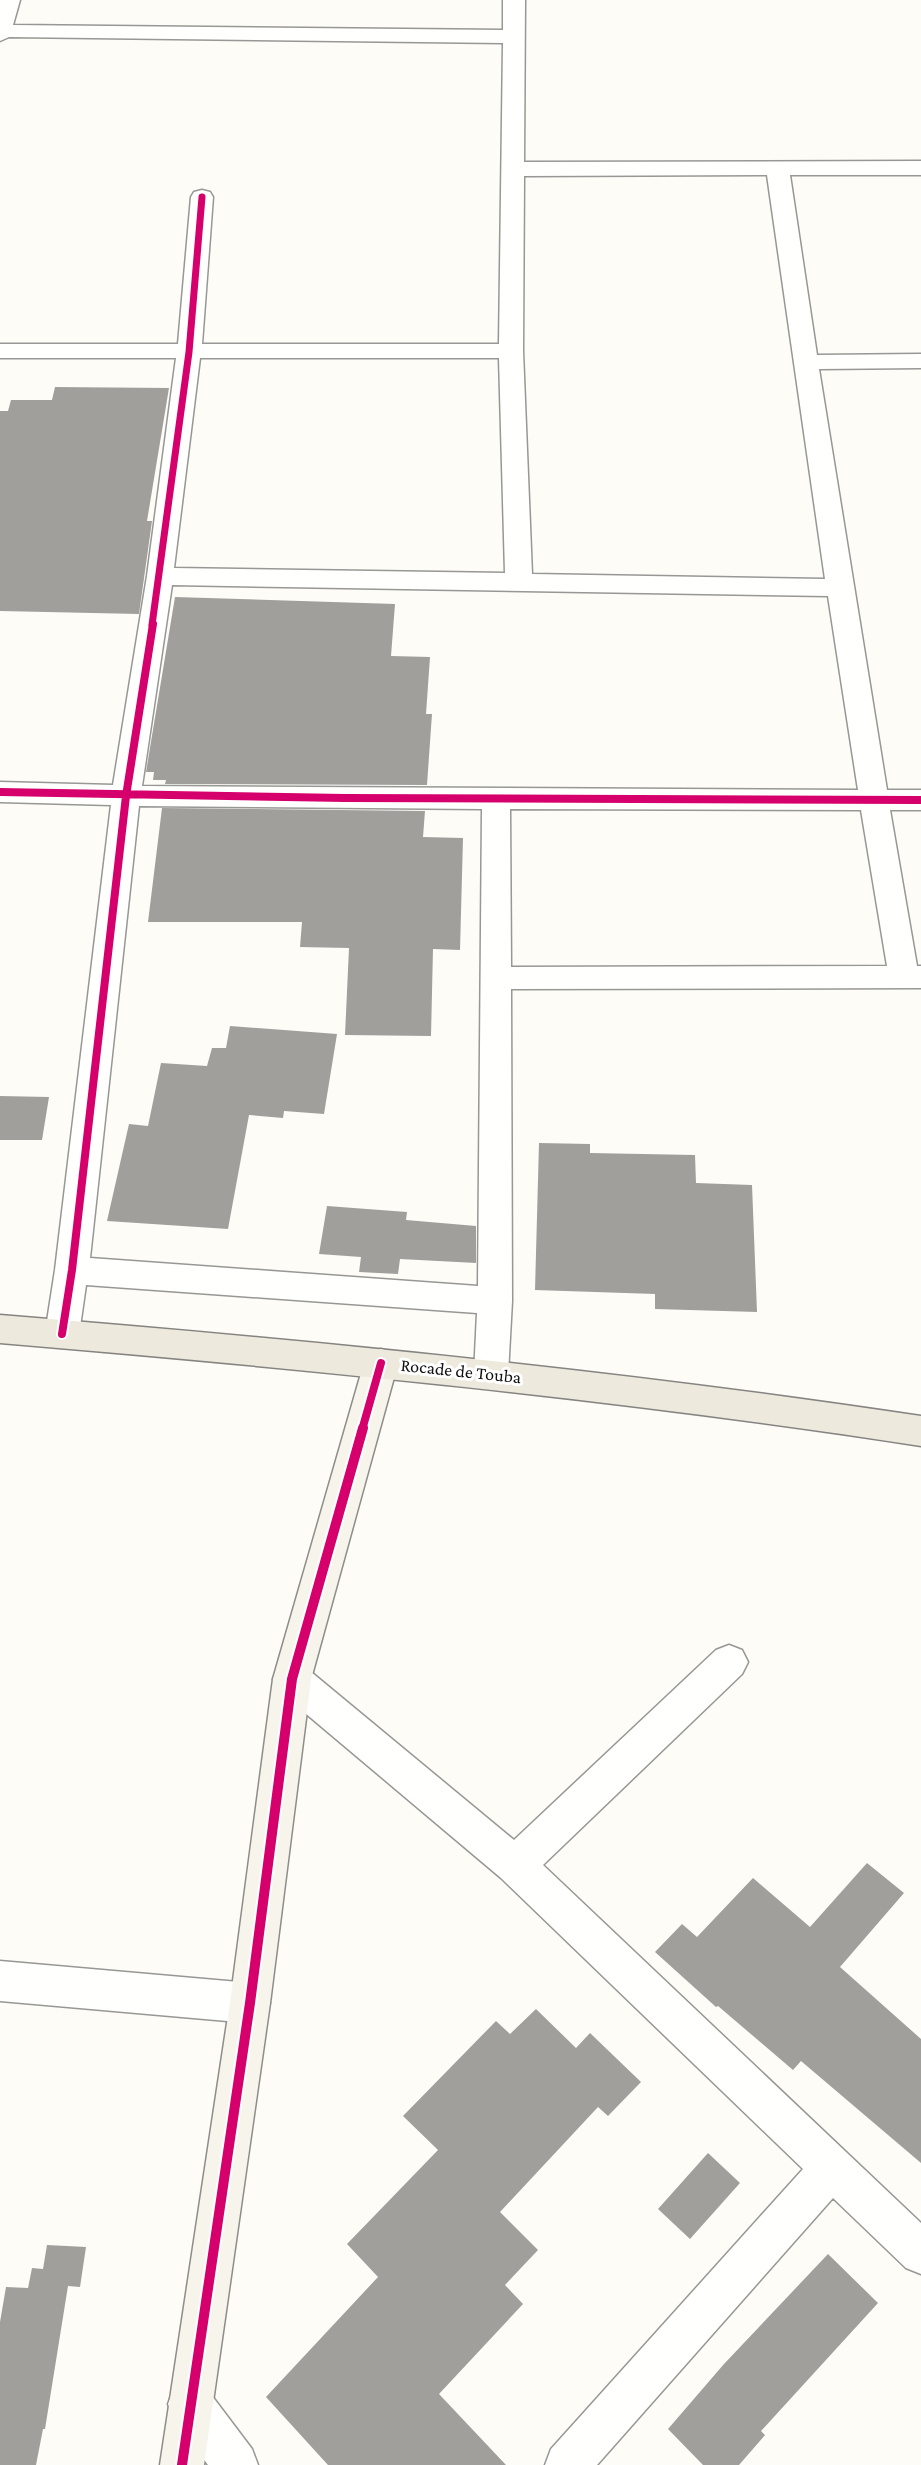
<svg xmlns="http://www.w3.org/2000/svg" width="921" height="2465" viewBox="0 0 921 2465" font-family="'Crimson Pro',serif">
	<rect width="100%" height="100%" fill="#fdfcf7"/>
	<!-- building -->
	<path fill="#a19f9c" d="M55,387L169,388L147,521H152L139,614L0,611V411H8L11,400H52Z
		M175,597L395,604L391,656L430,657L426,714H432L427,785L165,784L166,780H153L154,772H146Z
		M162,808L425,811L423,837L463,838L460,950L433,949L431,1036L345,1035L349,948L300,947L302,922H148Z
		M230,1026L337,1034L324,1114L284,1111L283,1118L249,1115L228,1229L107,1221L129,1124L148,1126L161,1063L207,1066L212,1048H226Z
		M0,1096L49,1097L42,1140H0Z
		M539,1143L590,1144V1153L695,1155L696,1183L752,1185L757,1312L655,1309V1294L535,1290Z
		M327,1206L407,1212L406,1220L476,1226V1263L400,1259L398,1274L359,1272L361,1257L319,1254Z
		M867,1863L904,1893L840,1967L921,2039V2163L801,2061L793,2070L718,2006L716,2007L655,1952L682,1924L697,1937L753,1878L810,1927Z
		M536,2009L576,2048L590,2033L641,2082L608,2116L598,2107L500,2212L538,2250L505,2285L523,2304L439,2394L506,2465H328L266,2397L378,2277L347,2244L438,2150L403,2116L496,2021L510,2034Z
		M708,2153L740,2183L690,2239L658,2209Z
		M47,2245L86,2247L80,2287L68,2286L45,2429H43L36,2465H0V2322L6,2287L28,2288L32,2268L43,2269Z
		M828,2254L878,2303L761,2431L765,2435L739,2465H703L668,2429L724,2364Z"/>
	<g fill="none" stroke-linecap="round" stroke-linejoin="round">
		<defs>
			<path id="street" d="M0,0H20L13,25L503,30V0H525L524,162L921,161V175H790L817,355L921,354V368L819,369L887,790H921V810H890L917,966H921V988L511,989L512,1301L508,1374L503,1384L491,1388L479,1384L474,1374L477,1313L86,1285L79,1334L74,1344L62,1348L50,1344L45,1334L55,1270L111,805L0,802V782L113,785L147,576L176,358H0V344H178L191,197L194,192L202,190L210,192L213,197L202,344H499L503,43L9,37L0,41ZM767,175L825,579L532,574L523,351L524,176ZM200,358H499L505,573L174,568ZM172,585L828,596L858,790L142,786ZM139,806L482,809L478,1286L90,1258ZM510,809L861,810L887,966L511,967Z
				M729,1645L742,1650L748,1662L742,1674L543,1865L921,2223V2274L906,2268L833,2198L597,2465H545L551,2449L803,2169L501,1878L279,1691L273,1679L279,1667L292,1662L305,1667L514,1840L716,1650Z
				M0,1961L250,1983L264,1989L270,2003L264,2017L250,2023L0,2001Z
				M190,2382L206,2388L252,2449L258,2465H208L174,2420L168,2404L174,2388Z"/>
			<path id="secondary" d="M381,1349L393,1353L398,1363L311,1679L270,2003L204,2465H160L230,2003L273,1679L364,1363L369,1353Z"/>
			<path id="primary" d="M0,1315C308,1340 615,1370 921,1416V1446C615,1399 308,1369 0,1343Z"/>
		</defs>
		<!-- street casing -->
		<use href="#street" stroke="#979795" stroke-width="3"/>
		<!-- secondary casing -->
		<use href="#secondary" stroke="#8e8d8b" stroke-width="3"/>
		<!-- primary casing -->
		<use href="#primary" stroke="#858482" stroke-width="3"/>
		<!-- street -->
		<use href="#street" fill="#fffffe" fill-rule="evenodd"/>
		<!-- secondary -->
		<use href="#secondary" fill="#f6f4eb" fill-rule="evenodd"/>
		<!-- primary -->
		<use href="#primary" fill="#ede9dc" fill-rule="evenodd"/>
		<defs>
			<path id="cycleway-far2" d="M152,625L189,352L202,197"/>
			<path id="cycleway-far1" d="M0,792L345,798L921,800
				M62,1334L72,1270L126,796L153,624
				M362,1430L381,1363"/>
			<path id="cycleway" d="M182,2465L250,2003L292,1679L363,1428"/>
		</defs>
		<!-- cycleway-far2 casing -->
		<use href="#cycleway-far2" stroke="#fff" stroke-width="10"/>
		<!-- cycleway-far1 casing -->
		<use href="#cycleway-far1" stroke="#fff" stroke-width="12"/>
		<!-- cycleway casing -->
		<use href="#cycleway" stroke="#fff" stroke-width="14"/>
		<!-- cycleway-far2 -->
		<use href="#cycleway-far2" stroke="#d6006c" stroke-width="7"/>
		<!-- cycleway-far1 -->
		<use href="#cycleway-far1" stroke="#d6006c" stroke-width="8"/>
		<!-- cycleway -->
		<use href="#cycleway" stroke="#d6006c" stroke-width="10"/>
	</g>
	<g text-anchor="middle" stroke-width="6" stroke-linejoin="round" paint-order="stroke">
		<!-- street labels -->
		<g font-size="18" fill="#111" stroke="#fff">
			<text transform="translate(461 1371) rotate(6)" y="6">Rocade de Touba</text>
		</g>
	</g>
</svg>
